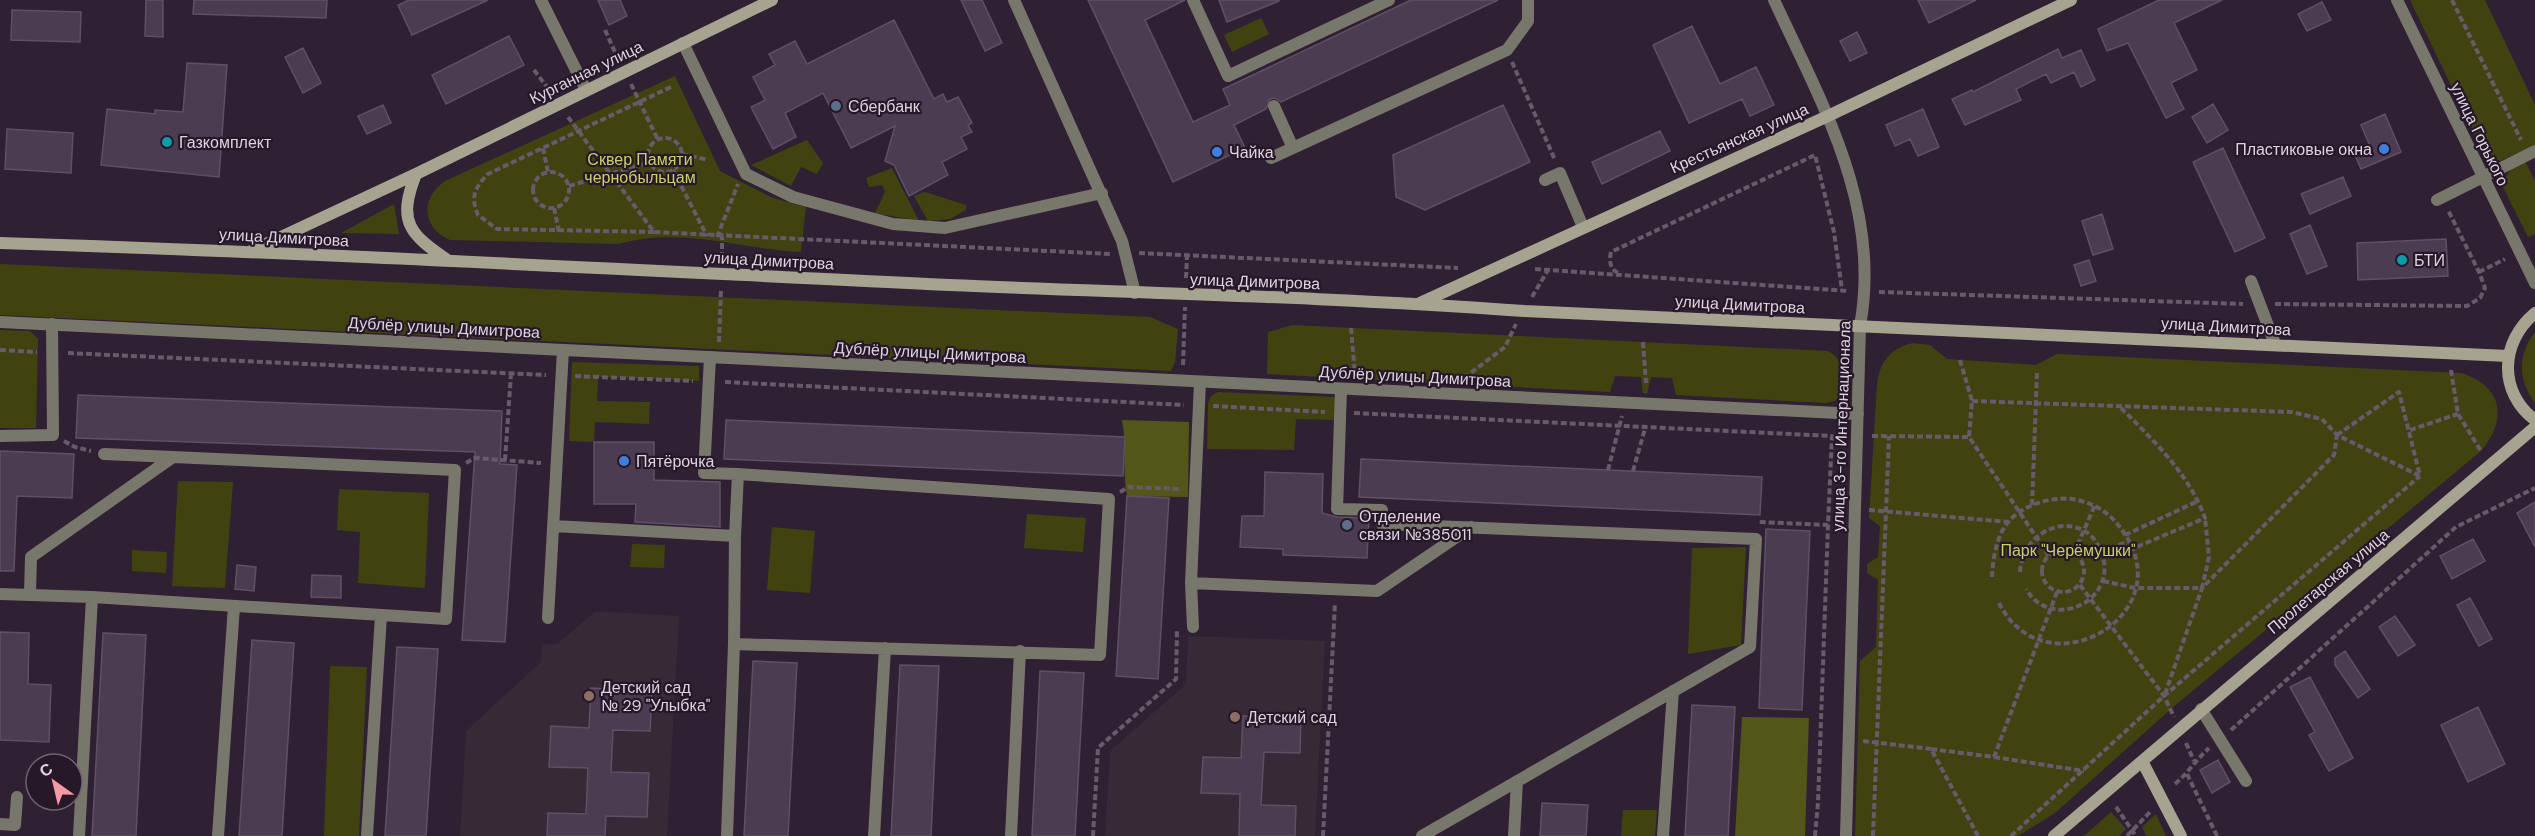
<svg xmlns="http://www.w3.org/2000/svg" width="2535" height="836" viewBox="0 0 2535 836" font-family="'DM Sans',sans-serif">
	<rect width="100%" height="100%" fill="#302033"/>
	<!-- education -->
	<path fill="#372936" d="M596,611L679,616L667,836H460L466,731L541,662L542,644H557Z
		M1188,636L1325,641L1315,836H1105L1110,751L1186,684Z"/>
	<!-- green -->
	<path fill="#404310" d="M2410,0H2485L2535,105V145L2500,161L2485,156Z
		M1261,18L1269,34L1232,52L1224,35Z
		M675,76L720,171L773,198L806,207L801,252C741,249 679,226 619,244L450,240C422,228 420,198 445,181Z
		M807,140L823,163L817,174L801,167L791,186L751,165Z
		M2524,159L2535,181V234L2528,237L2502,185L2512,166Z
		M892,168L919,221L875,213L885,192L882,185L869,187L866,178Z
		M925,192L966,205V210L950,219L928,221L914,196Z
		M394,204L399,234L341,233Z
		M0,264L1150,317L1178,329L1175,362L1171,371L0,315Z
		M1292,325L1828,351C1842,359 1847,372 1846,388L1835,401L1826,403L1676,395L1672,378L1651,377L1647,394L1643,393L1641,377L1615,376L1610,392L1267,374L1268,332Z
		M0,330L30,331L38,339L36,428H0Z
		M2535,332V403C2518,381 2517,355 2535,332Z
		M1913,343L1930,345L1947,359L2036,365L2057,354L2461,373C2503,386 2508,419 2481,451L2172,708L2055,813L2018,836H1855L1860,661L1876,647L1878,580L1867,573V564L1878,557L1880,526L1869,518L1877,384C1880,362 1890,348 1913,343Z
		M572,362L699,366V381L598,377L597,401L650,402L649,424L595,422L594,442L569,441Z
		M1218,392L1335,397V420L1296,419L1294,450L1207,449L1208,403L1211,396Z
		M178,481L233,482L225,588L172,586Z
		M339,489L429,493L425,588L358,583L360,532L337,530Z
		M1027,514L1086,518L1083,552L1024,548Z
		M772,527L815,531L810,593L767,590Z
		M632,544L665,545L664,568L630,567Z
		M1746,547L1741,645L1688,654L1692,548Z
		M132,550L167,552L166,573L132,571Z
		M330,666L367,667L359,836H324Z
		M1623,810H1657L1655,836H1621Z
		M2111,812L2126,829L2119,836H2084Z
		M2156,814L2166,836H2146L2142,827Z"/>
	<!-- forest -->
	<path fill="#525619" d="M1122,420L1189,422L1188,497L1127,496C1122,470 1127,445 1122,420Z
		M1742,717L1809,718L1805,836H1735Z"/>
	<!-- building -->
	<path fill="#4c3c51" stroke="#604f65" stroke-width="1.5" d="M146,0H163V37L145,36Z
		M194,0H327L326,18L193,14Z
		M409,0H488L412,35L398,5Z
		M598,0H620L627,16L609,25Z
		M961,0H982L1002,43L985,51Z
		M1088,0H1185L1145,20L1193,122L1230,105L1223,89L1411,0H1498L1281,102L1275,98L1270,99L1266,109L1234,125L1245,148L1173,182Z
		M1219,0H1279V1L1227,22Z
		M1918,0H1976L1929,23Z
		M2159,0H2222L2174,23L2197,70L2171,83L2184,109L2166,118L2128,43L2107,51L2098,29Z
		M2322,2L2331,20L2307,31L2298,14Z
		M12,10L81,12L80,42L11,40Z
		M894,20L934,99L943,94L947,102L958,97L972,123L968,125L972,132L961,137L967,149L942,162L948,175L909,196L894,165L885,161L895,126L851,148L823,93L785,113L796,137L773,149L751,107L765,100L753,77L775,65L769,54L795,41L807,64Z
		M1692,26L1720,84L1756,67L1774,105L1750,116L1742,99L1689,123L1653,45Z
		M1857,32L1867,53L1850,61L1840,41Z
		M509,36L524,65L446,104L432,75Z
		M303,48L321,83L303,93L285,57Z
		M2058,49L2062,58L2081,50L2095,80L2081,87L2074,72L2051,83L2046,74L2016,89L2021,100L1965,125L1952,99L1972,90L1973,92Z
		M187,63L227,65L219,177L101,165L107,109L155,114V110L183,112Z
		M2213,104L2228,130L2207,143L2192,117Z
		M383,105L391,123L367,134L358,116Z
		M1503,105L1530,162L1425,210L1396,197L1393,155Z
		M1923,109L1939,147L1918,156L1910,139L1895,146L1886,125Z
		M2385,114L2401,152L2361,169L2354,153L2370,146L2361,125Z
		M7,129L73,133L71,173L5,169Z
		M1660,131L1670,151L1602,184L1592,162Z
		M2223,148L2265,238L2235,252L2193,162Z
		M2343,177L2351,196L2310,214L2301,194Z
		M2102,214L2113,249L2093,255L2082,221Z
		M2310,225L2327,266L2307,274L2290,234Z
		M2446,239L2448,276L2358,280L2357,243Z
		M2089,260L2096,281L2081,286L2074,265Z
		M78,395L502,411L500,464L517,465L505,642L462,640L475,452L76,438Z
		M726,420L1125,437L1123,476L724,459Z
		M594,442H654V480L720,482V527L635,522L636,504H594Z
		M0,451L74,454L72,498L17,496L14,571H0Z
		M1361,459L1762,477L1760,515L1359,497Z
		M1265,472L1323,474L1322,513L1337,517L1369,518L1367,558L1283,555V549L1240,547L1242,516H1264Z
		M1127,496L1169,498L1158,679L1116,676Z
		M2535,502V547L2517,513Z
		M1766,529L1810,531L1802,710L1759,708Z
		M2473,539L2485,561L2452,579L2440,556Z
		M237,565L256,567L254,591L235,589Z
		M312,575L341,576V598L311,597Z
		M2470,598L2492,639L2479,646L2457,605Z
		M2395,616L2415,645L2398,656L2379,627Z
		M0,632L29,633L28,684L51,685L49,742L0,740Z
		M103,633L146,635L136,836H92Z
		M252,640L294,643L282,836H239Z
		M397,647L438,649L426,836H385Z
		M2345,651L2370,689L2358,698L2335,665V658Z
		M753,661L797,663L788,836H744Z
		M900,665L939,666L931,836H891Z
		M1040,671L1084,673L1075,836H1032Z
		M2310,677L2353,758L2329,771L2309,735L2315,732L2290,687Z
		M591,688L652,691L650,731L613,730L611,772L649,773L647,817L606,816L605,836H547L548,813L586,814L588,768L549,767L551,726L589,728Z
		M1692,705L1735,707L1728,836H1685Z
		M2478,707L2505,764L2468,782L2441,725Z
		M1243,716L1301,718L1300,753L1264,752L1261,805L1296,806L1295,836H1239L1240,794L1201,793L1203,757L1241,758Z
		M2218,760L2230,782L2212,793L2200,770Z
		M1542,803L1588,805L1586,836H1540Z"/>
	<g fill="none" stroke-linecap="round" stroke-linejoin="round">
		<!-- path -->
		<path stroke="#685a6b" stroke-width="4" stroke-dasharray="6 3" stroke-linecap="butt" d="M2452,0L2521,140
			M605,30L618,59
			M1512,62L1555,160
			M534,70L550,91
			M631,84L658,140
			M568,117L654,232L1111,254
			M648 155a17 17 0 1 1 34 0a17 17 0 1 1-34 0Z
			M543,148L548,172
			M682,154L708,160
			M673,170L707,236
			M533 190a18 18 0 1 1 36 0a18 18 0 1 1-36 0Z
			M569,186L650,162
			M554,208L559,232
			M654,232L497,229L478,215C470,197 475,187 488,174L673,86
			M717,237L738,184
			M1139,253L1458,268
			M722,258V237
			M1535,269L1848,291
			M2479,272L2505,259
			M1618,273C1610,269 1609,261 1611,252L1815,155L1834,232L1842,290
			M1186,278L1187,255
			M1879,292L2243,304
			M1532,297L1548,270
			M2275,304L2467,306L2480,298L2485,288L2479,272L2448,210
			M1351,328L1355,375
			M719,342L721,290
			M1643,342L1646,383
			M0,350L37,352
			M68,353L546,375
			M1960,360L1972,401L1969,437
			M1183,365L1185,307
			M2451,370L2458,414L2481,451
			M575,376L693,381
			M1464,378L1505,347L1516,324
			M725,382L1184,405
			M1972,401L2291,412L2322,419L2337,435L2420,476
			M1213,406L1325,412
			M2121,408C2154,441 2189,474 2205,518L2134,548
			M1354,413L1832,436L1828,525L1759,522
			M2410,430L2458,414
			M2337,435L2399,392L2420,476
			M1872,436L1969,437L2049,556
			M64,441L75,447L91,451
			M505,460L511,374
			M466,463L475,458L541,463
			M1608,470L1622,416
			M1633,471L1646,425
			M1120,492L1129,487L1180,489
			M2032,505L2037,373
			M1869,510L2009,522
			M2125,535L2198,501
			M2042 571a21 21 0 1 1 42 0a21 21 0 1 1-42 0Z
			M2102,552L2129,541
			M2074,553L2095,505
			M2020,572C2024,522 2087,508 2102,554C2118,602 2051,632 2026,589
			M1992,577C1993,559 1996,536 2009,521C2025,503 2058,494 2081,501C2102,507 2114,517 2126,536C2178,618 2044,692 1999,603
			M2103,581L2135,588H2202L2209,557L2205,518
			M2080,585L2164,696L2174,717
			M2165,694L2202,588L2334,455L2337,435
			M2231,730L2456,527L2535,488
			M1863,741L1931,749
			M2186,743L2194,761
			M1994,757L2084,771
			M2187,774L2217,836
			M2175,784C2188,773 2196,760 2209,748
			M2116,807L2136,836
			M1093,836L1098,748L1176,679L1177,631
			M1323,836L1335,603
			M1815,836L1818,803L1828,525
			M1873,836L1889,436
			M1978,836L1931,749L1994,757L2057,592
			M2011,836L2164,696L2420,476
			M2127,836L2151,811"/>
		<!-- lane -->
		<path stroke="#78776b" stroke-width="12" d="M1014,0L1122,241L1135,293
			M1193,0L1228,76L1389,0
			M683,43L746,174L793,197L893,224L945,228L1102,193
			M1274,106L1293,148
			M1271,158L1507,50L1528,21V0
			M1545,180L1560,173L1583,227
			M2437,200L2535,151
			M2251,281L2275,344
			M710,357L704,473L738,474
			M1200,382L1191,583L1377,591L1471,527
			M1341,389L1337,509L1382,510V524L1756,539L1750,647L1422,836
			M0,436L53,435L52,324
			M104,454L173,457
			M554,526L735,536L738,474L1109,499L1100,655L734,644L727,836
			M1191,583L1193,627
			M0,594L92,597L79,836
			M30,594L31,557L173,457L455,470L446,619L92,597
			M548,618L563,350
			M734,644L735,536
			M2201,709L2246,781
			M0,824L15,825L17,797
			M218,836L234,606
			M367,836L381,616
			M874,836L885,648
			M1011,836L1020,651
			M1514,836L1517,781
			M1663,836L1673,691"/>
		<!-- street -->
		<path stroke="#78776b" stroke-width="12" d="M541,0L586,90
			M1774,0C1822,104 1882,207 1860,326L1846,836
			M2397,0L2535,283
			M0,322L1858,414"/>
		<!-- secondary -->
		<path stroke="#a6a491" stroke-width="12" d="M416,174C397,222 409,234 449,261
			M0,243C317,253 633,270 949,285C1141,293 1333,297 1524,311L2508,356
			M253,250L416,174L772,0
			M1420,303L1828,116L2071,0
			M2535,313C2500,342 2498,392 2535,420
			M2142,761L2181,836
			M2054,836L2535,427"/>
	</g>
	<!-- markers -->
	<g fill="#5c6f8a" stroke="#261729" stroke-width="2">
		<circle cx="836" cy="106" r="6"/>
		<circle cx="1347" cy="525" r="6"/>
	</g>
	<g fill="#0f9aa8" stroke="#261729" stroke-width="2">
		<circle cx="167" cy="142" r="6"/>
		<circle cx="2402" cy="260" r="6"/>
	</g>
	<g fill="#3f7fe0" stroke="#261729" stroke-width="2">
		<circle cx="2384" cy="149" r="6"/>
		<circle cx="1217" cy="152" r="6"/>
		<circle cx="624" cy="461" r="6"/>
	</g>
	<g fill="#8d6e63" stroke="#261729" stroke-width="2">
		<circle cx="589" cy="696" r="6"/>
		<circle cx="1235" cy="717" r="6"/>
	</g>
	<g text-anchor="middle" stroke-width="4.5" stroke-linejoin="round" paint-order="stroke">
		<!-- street labels -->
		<g font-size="16" fill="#ded3df" stroke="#261729">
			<text transform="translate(586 72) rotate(-26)" y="6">Курганная улица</text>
			<text transform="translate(2480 134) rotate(64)" y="6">улица Горького</text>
			<text transform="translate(1739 138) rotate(-24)" y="6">Крестьянская улица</text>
			<text transform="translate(284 237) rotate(3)" y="6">улица Димитрова</text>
			<text transform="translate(769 260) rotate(3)" y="6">улица Димитрова</text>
			<text transform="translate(1255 281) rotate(2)" y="6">улица Димитрова</text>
			<text transform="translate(1740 304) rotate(3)" y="6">улица Димитрова</text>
			<text transform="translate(2226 326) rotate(3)" y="6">улица Димитрова</text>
			<text transform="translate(444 327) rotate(3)" y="6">Дублёр улицы Димитрова</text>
			<text transform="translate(930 352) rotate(3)" y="6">Дублёр улицы Димитрова</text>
			<text transform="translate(1415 376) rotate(3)" y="6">Дублёр улицы Димитрова</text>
			<text transform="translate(1841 426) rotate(-88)" y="6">улица 3-го Интернационала</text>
			<text transform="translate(2328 581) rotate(-40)" y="6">Пролетарская улица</text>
		</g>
		<!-- poi labels -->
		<g font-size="16" fill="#ded3df" stroke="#261729" text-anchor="start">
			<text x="848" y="112">Сбербанк</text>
			<text x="179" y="148">Газкомплект</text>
			<text x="2372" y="155" text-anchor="end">Пластиковые окна</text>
			<text x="1229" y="158">Чайка</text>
			<text x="2414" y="266">БТИ</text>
			<text x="636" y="467">Пятёрочка</text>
			<text x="1359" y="522">Отделение<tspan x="1359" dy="18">связи №385011</tspan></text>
			<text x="601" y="693">Детский сад<tspan x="601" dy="18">№ 29 "Улыбка"</tspan></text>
			<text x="1247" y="723">Детский сад</text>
		</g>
		<!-- park labels -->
		<g font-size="16" fill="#c9d265" stroke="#261729">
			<text x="640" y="165">Сквер Памяти<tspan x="640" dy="18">чернобыльцам</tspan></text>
			<text x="2068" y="556">Парк "Черёмушки"</text>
		</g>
	</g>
	<!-- north arrow -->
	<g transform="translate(54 782) rotate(326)"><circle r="28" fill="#261729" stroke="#706272" stroke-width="1.5"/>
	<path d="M0-4.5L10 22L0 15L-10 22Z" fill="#f49aa4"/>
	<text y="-9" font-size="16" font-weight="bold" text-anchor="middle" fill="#ded3df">С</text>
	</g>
</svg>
